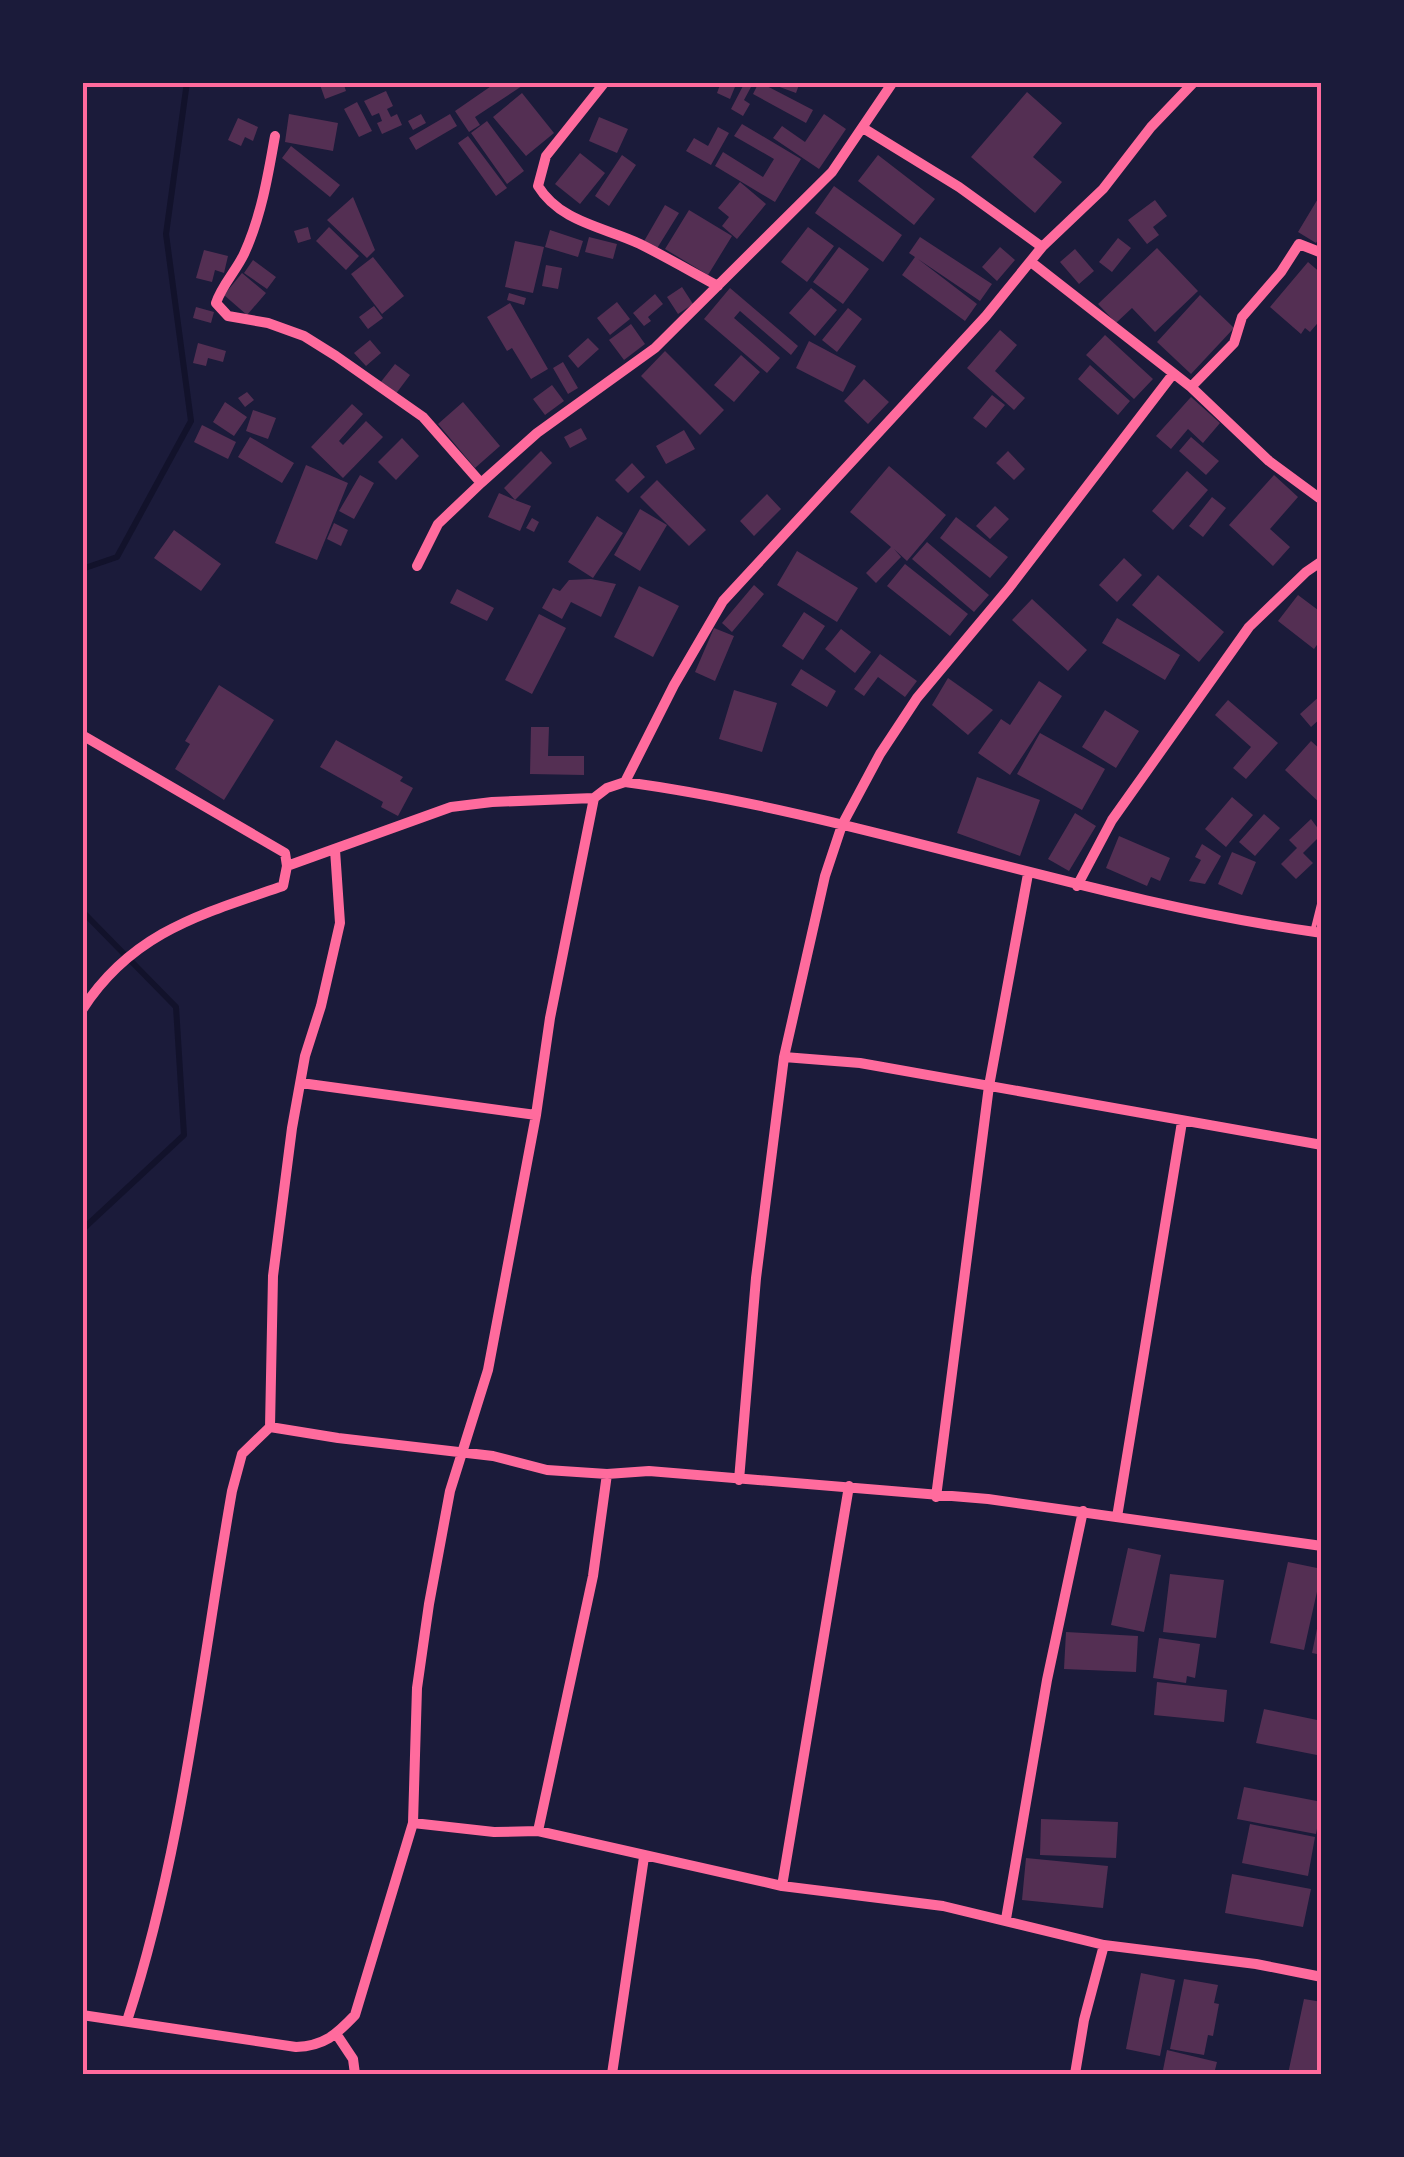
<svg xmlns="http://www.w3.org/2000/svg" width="1404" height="2157" viewBox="0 0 1404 2157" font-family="Spectral,serif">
	<rect width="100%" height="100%" fill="#1b1b3a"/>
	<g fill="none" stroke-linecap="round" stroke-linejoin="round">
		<!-- stream -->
		<path stroke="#12122b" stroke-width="6" d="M82,569L117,557L191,421L166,234L187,82
			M82,911L176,1007L184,1135L82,1230"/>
	</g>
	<!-- building -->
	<path fill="#542f53" d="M319,82H343L346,91L325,99Z
		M497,82H520L522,86L475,117L480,125L469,132L455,111Z
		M721,82H737L730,99L717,93Z
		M759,82L813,110L806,123L753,94Z
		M778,82H800L796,93L777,86Z
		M744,84L751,87L744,100L750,104L743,116L731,109Z
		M386,91L393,106L387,109L391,117L397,114L402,125L382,134L377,123L382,121L379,113L372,116L364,101Z
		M1027,92L1062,123L1033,157L1062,182L1035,213L971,157Z
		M522,93L554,133L526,156L493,117Z
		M357,102L372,131L359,137L344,109Z
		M289,114L338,123L333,151L285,142Z
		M421,114L426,123L413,130L408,121Z
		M450,114L457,126L416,150L409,138Z
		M824,114L846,129L819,169L773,138L782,126L805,142Z
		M599,117L628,129L617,153L589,141Z
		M238,118L258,127L253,141L245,137L241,146L228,140Z
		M487,121L524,171L507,184L471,133Z
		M742,124L801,159L775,202L715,166L723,152L763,177L774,159L734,136Z
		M718,127L729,133L711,165L686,151L694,138L708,146Z
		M468,136L507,188L496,196L458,143Z
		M291,146L340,185L330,197L282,158Z
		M580,153L605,173L580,204L555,184Z
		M622,155L636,165L609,206L595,196Z
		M878,155L935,199L914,225L858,181Z
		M740,182L766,204L737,239L722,226L729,217L718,208Z
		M834,186L902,235L883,262L815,213Z
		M1322,192V233L1316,243L1298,232Z
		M353,197L375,250L367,258L327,220Z
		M1155,200L1167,216L1153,227L1159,235L1147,244L1128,220Z
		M665,205L679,213L656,250L643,243Z
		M689,210L732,236L708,275L665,249Z
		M308,227L311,239L298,243L294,231Z
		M329,227L359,256L346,270L316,241Z
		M808,227L834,246L807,282L781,262Z
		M550,230L583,241L578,257L545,247Z
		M589,237L617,244L613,259L585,252Z
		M920,237L992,284L980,301L918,259L977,304L965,321L902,275L915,257L909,253Z
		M1118,238L1131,248L1112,272L1099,262Z
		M515,241L544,247L533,293L505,287Z
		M839,247L869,269L843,304L813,282Z
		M1000,247L1015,260L997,281L982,267Z
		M1157,248L1198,291L1155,332L1132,308L1116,323L1098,304Z
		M1075,249L1094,271L1079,284L1060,262Z
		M204,250L228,256L224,273L215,270L212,282L196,278Z
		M373,257L404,296L382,314L351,274Z
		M253,260L276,277L267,289L244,273Z
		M1308,262L1322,274V318L1310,332L1305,328L1301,334L1270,307Z
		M546,265L562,268L558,289L542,286Z
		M242,273L266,293L247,315L224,295Z
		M682,287L693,304L678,314L667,297Z
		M730,288L798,346L791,355L740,311L734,318L780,358L767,373L704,319Z
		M811,288L837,310L815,336L789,313Z
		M509,293L526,298L524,305L507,300Z
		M655,294L663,304L648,317L651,321L644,326L633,313Z
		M1200,295L1234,328L1191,374L1157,342Z
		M617,302L630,319L610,335L597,318Z
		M510,303L548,369L531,379L512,348L507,351L487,317Z
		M374,306L383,318L368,329L359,317Z
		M196,307L214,312L211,323L193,318Z
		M848,308L862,319L837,352L822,340Z
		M631,324L645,344L624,360L609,340Z
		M1000,330L1017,345L995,371L1025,398L1014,410L967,368Z
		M1105,335L1153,379L1134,399L1086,355Z
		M588,338L599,349L578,368L568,356Z
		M370,340L381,353L366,366L354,353Z
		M809,341L856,366L843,392L796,368Z
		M198,343L226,351L223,362L208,358L206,366L193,363Z
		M665,351L724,410L700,435L641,376Z
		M741,355L760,372L734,402L714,385Z
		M563,362L578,388L568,394L553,368Z
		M395,364L410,375L395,395L380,383Z
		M1090,365L1130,401L1118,415L1078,379Z
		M864,379L889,402L868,424L844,401Z
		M552,385L564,401L545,415L533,399Z
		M247,392L254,400L245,407L238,398Z
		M992,395L1005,405L986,428L973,418Z
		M1191,397L1220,423L1203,443L1188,429L1171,449L1156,436Z
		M225,402L247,417L234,436L213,422Z
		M463,402L500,446L475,468L438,424Z
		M352,404L363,414L339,441L343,445L366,421L383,437L343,478L311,447Z
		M253,410L276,418L268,439L246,431Z
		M202,425L236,442L228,459L194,442Z
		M581,428L587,439L570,448L564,437Z
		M684,430L695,449L666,464L656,446Z
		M250,437L294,463L282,483L238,457Z
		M1191,437L1219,461L1206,475L1179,451Z
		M402,438L419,456L396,480L378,462Z
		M541,451L552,463L515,500L531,506L520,531L488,517L499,493L515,500L504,488Z
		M1008,451L1025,469L1014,480L996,463Z
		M632,463L645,477L628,493L615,480Z
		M306,465L348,483L317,560L275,543Z
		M889,466L946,515L907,561L894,549L901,557L876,583L866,573L891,547L850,512Z
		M1187,471L1208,490L1173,530L1152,511Z
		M360,475L374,483L354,519L339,511Z
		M1274,475L1298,497L1270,529L1290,547L1273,566L1229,525Z
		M657,480L706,530L689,546L640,497Z
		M767,494L781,509L754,536L740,521Z
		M1212,497L1226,508L1203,537L1189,526Z
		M995,506L1009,519L990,539L976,526Z
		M640,509L667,525L640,571L614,555Z
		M597,516L623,533L593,578L568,562Z
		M956,517L1008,557L990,578L940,538Z
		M532,518L539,522L534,532L526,528Z
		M334,523L348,530L341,546L327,539Z
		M174,530L221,564L201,591L154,558Z
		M927,542L989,595L974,612L912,559Z
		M797,551L858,588L837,622L777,585Z
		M1124,558L1142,575L1117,602L1099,585Z
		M905,564L968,614L950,636L887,586Z
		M1158,575L1224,632L1199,662L1132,605Z
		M591,579L616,584L601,617L571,602L562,619L542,608L553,588L560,591L569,580Z
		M754,585L764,594L732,632L722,623Z
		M639,586L679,606L653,657L614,637Z
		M457,589L494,608L487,621L450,603Z
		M1298,595L1322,613V638L1314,649L1278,621Z
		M1032,599L1087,650L1068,671L1012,620Z
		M804,612L825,626L803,660L782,646Z
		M539,614L566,628L532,694L505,680Z
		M1117,618L1180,655L1165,680L1102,643Z
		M714,628L734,636L715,681L695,672Z
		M841,629L871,652L855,673L825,649Z
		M880,654L917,681L905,697L878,677L864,696L854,689Z
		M801,669L836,691L827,707L791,685Z
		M948,678L993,710L968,735L932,705Z
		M1039,681L1062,696L1010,775L978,753L1001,719L1010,725Z
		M219,685L274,720L224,800L175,769L190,744L185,741Z
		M734,690L777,703L762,752L719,739Z
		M1322,694V717L1311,727L1300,714Z
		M1228,700L1278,743L1246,779L1233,768L1251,747L1215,715Z
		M1105,710L1139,731L1116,768L1082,747Z
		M531,727H549L548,756H584V775L530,774Z
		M1040,733L1105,769L1082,810L1017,774Z
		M336,740L403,777L400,781L413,788L398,816L381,807L383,802L320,767Z
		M1311,741L1322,751V805L1285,770Z
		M977,777L1040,800L1020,856L957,833Z
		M1232,797L1253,815L1226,847L1205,829Z
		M1075,813L1096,826L1069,871L1048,859Z
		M1264,814L1280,828L1255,856L1239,842Z
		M1311,819L1322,834L1303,853L1313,863L1296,879L1281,864L1297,848L1289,840Z
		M1119,836L1170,858L1160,881L1151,877L1147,886L1106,868Z
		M1202,844L1221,856L1205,884L1189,881L1201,860L1195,857Z
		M1232,852L1256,862L1242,895L1218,884Z
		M1128,1548L1161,1555L1144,1632L1111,1625Z
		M1288,1562L1322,1569L1304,1650L1270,1643Z
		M1170,1574L1224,1580L1216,1638L1163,1632Z
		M1320,1614H1322V1655L1312,1653Z
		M1066,1632L1138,1636L1136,1672L1064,1669Z
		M1159,1638L1200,1644L1195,1678L1187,1676L1186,1683L1153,1678Z
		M1157,1682L1227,1690L1224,1722L1154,1715Z
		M1264,1709L1322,1721V1756L1256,1743Z
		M1244,1787L1322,1802L1316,1834L1237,1819Z
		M1041,1819L1118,1822L1116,1858L1040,1855Z
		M1250,1824L1315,1837L1308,1876L1242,1863Z
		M1026,1858L1108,1866L1103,1908L1022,1900Z
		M1232,1874L1311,1889L1303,1927L1225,1913Z
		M1141,1973L1175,1980L1160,2056L1126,2049Z
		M1184,1979L1218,1985L1214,2003L1219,2004L1213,2036L1208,2035L1204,2055L1170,2049Z
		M1304,1999L1322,2002V2074H1288Z
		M1167,2050L1217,2062L1214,2074H1182L1163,2070Z"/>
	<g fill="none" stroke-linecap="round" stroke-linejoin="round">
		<!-- service -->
		<path stroke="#ff6b9d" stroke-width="5" d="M1313,930L1322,894"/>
		<!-- minor -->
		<path stroke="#ff6b9d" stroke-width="10" d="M605,82L546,156L538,186C560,222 604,227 640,244C666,257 692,272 718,286
			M863,128L959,187L1042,247
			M275,136C268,176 261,217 244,254C236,271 222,285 216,303L228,316L268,323L304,336L336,356L423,417L481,483
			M1031,262L1191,387L1269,461L1322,500
			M1191,387L1234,343L1242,317L1281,272L1299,244L1322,253
			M417,566L438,524L481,483L537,433L655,348L832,172L893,82
			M82,735L285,853L287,866L283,886C202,914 132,932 82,1010
			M625,782L674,685L723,601L986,316L1042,247L1103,189L1151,127L1194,82
			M287,866L451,807L492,802L594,798L607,788L625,782C860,814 1086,901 1322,933
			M1077,886L1112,820L1249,627L1306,572L1322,561
			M784,1057L860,1063L1322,1145
			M301,1083L536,1115
			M270,1427L338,1438L493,1456L547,1470L607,1474L649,1471L988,1499L1322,1546
			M270,1427L273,1276L292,1128L305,1056L321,1006L340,923L335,850
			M739,1480L756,1278L784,1057L825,876L842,825L880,754L917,698L1009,588L1173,374
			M936,1497L989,1086L1028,874
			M1117,1517L1182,1122
			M413,1823L494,1832L538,1831L782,1886L943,1906L1104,1945L1256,1964L1322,1977
			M538,1831L593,1576L607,1474
			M782,1886L849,1486
			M1006,1919L1047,1680L1083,1511
			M82,2015L296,2047C324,2046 336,2035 355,2015L413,1823L417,1688L429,1604L450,1491L488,1370L536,1115L550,1018L594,798
			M127,2021C183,1850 201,1668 232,1491L242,1454L270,1427
			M337,2035L353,2059L355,2074
			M612,2074L644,1857
			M1075,2074L1084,2020L1104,1945"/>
	</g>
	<!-- border -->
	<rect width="1404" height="2157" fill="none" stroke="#1b1b3a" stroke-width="170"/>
	<rect x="85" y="85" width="1234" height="1987" fill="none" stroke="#ff6b9d" stroke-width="4"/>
</svg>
